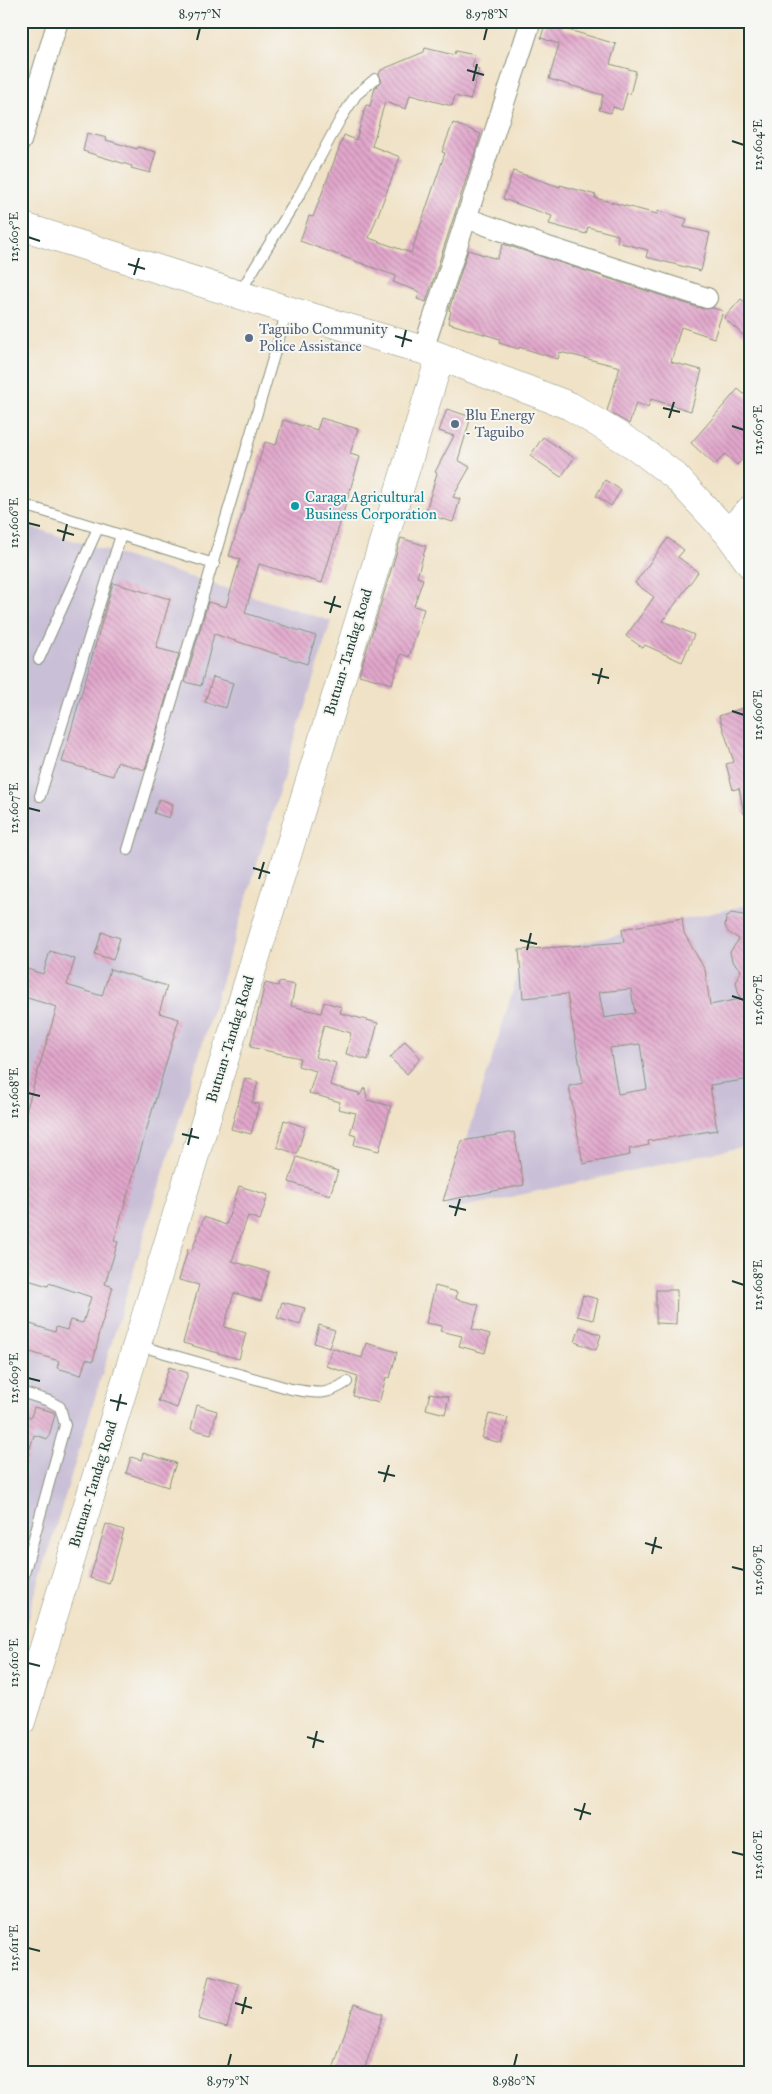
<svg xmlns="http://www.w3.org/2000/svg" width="772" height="2094" viewBox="0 0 772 2094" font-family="'IM FELL Great Primer',serif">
	<defs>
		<pattern id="building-back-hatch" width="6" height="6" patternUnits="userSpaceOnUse" patternTransform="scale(1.25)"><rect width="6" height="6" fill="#e2a7cc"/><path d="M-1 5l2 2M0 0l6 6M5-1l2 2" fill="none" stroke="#b789a6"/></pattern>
	</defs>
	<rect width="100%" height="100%" fill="#f6f6f2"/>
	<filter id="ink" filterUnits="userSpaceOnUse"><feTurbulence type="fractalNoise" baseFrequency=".02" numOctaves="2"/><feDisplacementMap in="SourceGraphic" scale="10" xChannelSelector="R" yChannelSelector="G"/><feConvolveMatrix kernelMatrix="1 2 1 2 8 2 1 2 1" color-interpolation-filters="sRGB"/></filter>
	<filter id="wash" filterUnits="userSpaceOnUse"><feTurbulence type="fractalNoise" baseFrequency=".0096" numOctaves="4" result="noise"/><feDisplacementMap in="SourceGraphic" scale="20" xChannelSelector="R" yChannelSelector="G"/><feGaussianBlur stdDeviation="1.12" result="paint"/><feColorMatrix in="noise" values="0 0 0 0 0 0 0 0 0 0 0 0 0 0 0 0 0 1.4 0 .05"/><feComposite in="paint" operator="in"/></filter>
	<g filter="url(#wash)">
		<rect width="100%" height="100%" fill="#f0e2c6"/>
		<!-- industrial -->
		<path fill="#c9bfd7" d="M21,524L331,621L21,1641Z
			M751,904V1145L445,1211L523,957Z"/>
		<g id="blocks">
			<!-- building -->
			<path fill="url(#building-back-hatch)" fill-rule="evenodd" d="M546,21H564L562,28L616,44L610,64L636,71L630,94L627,93L622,110L613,107L611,113L599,110L603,95L549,79L559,44L541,38Z
				M425,48L454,55L455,51L475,55L472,67L479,69L470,100L455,96L452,106L410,95L406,109L385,102L372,146L400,157L369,238L411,253L445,153L442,152L453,123L481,134L426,302L417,299L420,292L393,282L396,276L300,241L309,216L313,217L344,135L356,140L366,105L370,106L375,88L382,81L379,74L381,70L424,52Z
				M87,133L107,138L106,140L137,149L138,147L156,152L150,173L131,168L132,166L83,151Z
				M513,171L560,187V185L596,195L595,198L657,214L658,211L687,219L684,227L710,233L701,271L646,257L648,250L617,242L618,235L588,227L586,234L549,224L552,216L503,199Z
				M503,244L703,309L713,308L723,311L714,338L681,327L671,362L702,370L691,411L651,399L648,407L636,403L629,424L628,423L607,411L620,367L560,352L558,359L519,347V349L499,343L500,339L448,323L451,311L449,310L468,250L497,259Z
				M741,299L751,307V342L724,318Z
				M738,389L751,400V450L737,465L725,454L715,465L691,443Z
				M447,409L471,417L458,460L470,467L453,497L460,499L453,522L425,514L437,473L435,472L454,436L439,431Z
				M321,418L358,429L350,454L360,457L322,583L259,564L245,613L316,636L307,664L214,634L201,686L185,682L208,602L226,607L240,559L229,556L265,442L276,445L283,420L317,430Z
				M543,437L574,458L561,477L530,456Z
				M605,480L621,490L611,506L596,496Z
				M401,538L426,546L417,577L423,579L414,606L424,609L409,657L401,654L392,684L359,675Z
				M668,538L684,550L678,557L698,572L663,621L694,635L682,662L645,645L643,648L626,636L654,597L635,583Z
				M113,583L170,599L156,648L179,654L145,770L117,762L113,776L62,762Z
				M213,677L233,683L226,708L205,702Z
				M751,705V814H744L739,788L733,790L726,764L734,762L719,716Z
				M159,799L173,804L169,818L154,813Z
				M731,913L743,915L751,913V1079L710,1085L717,1130L648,1141L649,1145L629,1149L630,1155L583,1164L569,1086L583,1083L567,994L523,998L519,950L624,942L622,929L682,918L684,933L705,970L710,1005L740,999L736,983L741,970L732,961L730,952L739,939L728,932L725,926L726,918ZM631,989L635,1013L604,1018L599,992ZM640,1044L647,1089L618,1094L610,1048Z
				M102,932L120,938L113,960L95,954Z
				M50,951L75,959L67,985L102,996L110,969L167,986L159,1013L179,1019L114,1241L118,1242L105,1284L113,1287L98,1336L99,1337L93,1361L86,1359L81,1375L57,1368L59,1361L21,1349V1321L55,1332L56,1327L67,1330L70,1320L83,1323L91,1297L49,1283L48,1286L21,1278V1128L57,1007L21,996V967L43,974Z
				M279,982L295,985L291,1006L321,1013L324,1002L342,1007L340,1013L378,1023L368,1060L346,1054L351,1033L324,1025L315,1057L336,1063L330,1085L359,1093V1096L365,1088L367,1100L391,1106L379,1151L354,1145L356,1136L350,1134L356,1113L338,1109L340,1102L309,1093L316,1071L298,1066L300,1058L250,1047L265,983L278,986Z
				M405,1041L421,1058L407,1074L390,1058Z
				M245,1078L258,1082L252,1103L259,1104L251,1134L231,1129Z
				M284,1120L305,1127L297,1154L277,1147Z
				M514,1132L524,1185L443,1201L462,1141Z
				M297,1157L338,1171L330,1195L289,1182Z
				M239,1186L268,1195L260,1220L248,1216L232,1261L269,1272L261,1301L234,1293L224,1327L246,1333L239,1359L183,1343L199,1285L179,1280L188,1249L192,1250L204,1217L226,1225Z
				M435,1286L457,1292L456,1299L479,1305L472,1329L490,1334L485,1353L459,1346L462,1336L440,1331L442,1326L426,1323Z
				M656,1290H677L676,1324L656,1323Z
				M583,1295L598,1299L593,1320L577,1316Z
				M282,1302L305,1308L300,1325L277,1318Z
				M319,1325L335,1330L329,1348L314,1343Z
				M580,1327L601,1335L596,1350L575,1342Z
				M366,1343L397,1352L390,1378L386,1377L379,1403L353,1396L358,1376L326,1366L332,1348L362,1358Z
				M169,1367L188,1373L177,1408L158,1401Z
				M430,1393L449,1397L445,1414L426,1409Z
				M197,1405L217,1411L211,1434L191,1429Z
				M34,1407L54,1412L55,1415L48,1439L34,1435L25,1465H21V1414L31,1417Z
				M489,1414L508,1418L501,1443L482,1438Z
				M143,1453L176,1463L168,1487L126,1473L131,1457L141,1460Z
				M106,1524L124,1530L109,1584L90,1578Z
				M209,1976L239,1984L227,2027L198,2019Z
				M354,2004L383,2014L363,2073H332Z"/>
		</g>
	</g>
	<g filter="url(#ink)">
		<use href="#blocks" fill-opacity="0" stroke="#88907d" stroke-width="1"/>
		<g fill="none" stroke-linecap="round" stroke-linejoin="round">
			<defs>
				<path id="service" d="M240,292L300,194L340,120L356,95L375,79
					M21,504L214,564
					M39,659L98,528
					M40,796L121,535
					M128,850L287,311
					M137,1345L291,1389C317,1393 324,1397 347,1382
					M21,1365L23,1369L21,1379
					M21,1392L49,1401L60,1407L65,1425L21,1585"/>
				<path id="minor" d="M21,141L58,21
					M466,218L545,246L707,298
					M423,350L531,21"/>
				<path id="secondary" d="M728,533L751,509
					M21,1722L440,357"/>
				<path id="trunk" d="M21,226L288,310L423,350L570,406L637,447L675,476L728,533L751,565"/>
			</defs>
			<!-- service casing -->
			<use href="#service" stroke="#88907d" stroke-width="12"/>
			<!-- minor casing -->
			<use href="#minor" stroke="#88907d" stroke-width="22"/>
			<!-- secondary casing -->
			<use href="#secondary" stroke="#88907d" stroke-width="29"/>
			<!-- trunk casing -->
			<use href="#trunk" stroke="#88907d" stroke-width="29"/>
			<!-- service -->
			<use href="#service" stroke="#fff" stroke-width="10"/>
			<!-- minor -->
			<use href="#minor" stroke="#fff" stroke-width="20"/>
			<!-- secondary -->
			<use href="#secondary" stroke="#fff" stroke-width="28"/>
			<!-- trunk -->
			<use href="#trunk" stroke="#fff" stroke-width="28"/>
		</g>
	</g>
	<!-- ticks -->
	<path fill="none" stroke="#1f3d34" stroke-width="2" d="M197,40L200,28M484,40L487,28M467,70L484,75M473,81L477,64M732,141L744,145M28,237L40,241M128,264L145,269M134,275L139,258M395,336L412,341M402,347L406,330M663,408L680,412M669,418L674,402M732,426L744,430M28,523L40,526M57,530L74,535M63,541L67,524M324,602L341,607M330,613L335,596M592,674L609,678M598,684L602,668M732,711L744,715M28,808L40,811M253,868L270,873M259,879L264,862M520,940L537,944M527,950L531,933M732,996L744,1000M28,1093L40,1096M182,1134L199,1138M188,1145L192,1128M449,1206L466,1210M455,1216L460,1199M732,1281L744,1285M28,1378L40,1381M110,1400L127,1404M117,1411L121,1394M378,1472L395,1476M384,1482L389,1465M645,1543L662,1548M652,1554L656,1537M732,1567L744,1570M28,1663L40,1666M307,1737L324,1742M313,1748L317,1731M574,1809L591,1814M580,1820L585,1803M732,1852L744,1855M28,1948L40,1951M235,2003L252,2008M242,2014L246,1997M228,2066L231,2054M514,2066L517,2054"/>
	<!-- markers -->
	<g fill="#5c6f8a" stroke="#f6f6f2" stroke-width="2">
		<circle cx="249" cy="338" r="5"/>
		<circle cx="455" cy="424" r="5"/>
	</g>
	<circle fill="#0f9aa8" stroke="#f6f6f2" stroke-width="2" cx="295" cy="506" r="5"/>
	<g text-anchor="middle" stroke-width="4" stroke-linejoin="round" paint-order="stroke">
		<!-- service labels -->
		<g font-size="15" fill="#4e5e75" stroke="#f6f6f2" text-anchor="start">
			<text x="259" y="334">Taguibo Community<tspan x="259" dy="17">Police Assistance</tspan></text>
			<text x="465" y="420">Blu Energy<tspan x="465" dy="17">- Taguibo</tspan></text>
		</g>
		<!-- culture labels -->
		<g font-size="15" fill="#0d838f" stroke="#f6f6f2" text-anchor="start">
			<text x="305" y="502">Caraga Agricultural<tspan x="305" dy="17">Business Corporation</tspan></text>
		</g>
		<!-- street labels -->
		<g font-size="15" fill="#1f3d34" stroke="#f6f6f2">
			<text transform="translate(348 652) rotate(-73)" y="5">Butuan-Tandag Road</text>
			<text transform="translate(230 1039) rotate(-73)" y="5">Butuan-Tandag Road</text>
			<text transform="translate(93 1484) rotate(-73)" y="5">Butuan-Tandag Road</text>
		</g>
	</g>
	<!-- margin -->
	<rect width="772" height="2094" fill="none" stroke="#f6f6f2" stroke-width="55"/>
	<rect x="28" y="28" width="716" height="2038" fill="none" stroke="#1f3d34" stroke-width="2"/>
	<g font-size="12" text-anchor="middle" fill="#1f3d34">
		<text x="200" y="18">8.977°N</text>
		<text x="487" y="18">8.978°N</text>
		<text transform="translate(758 145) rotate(-90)" y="4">125.604°E</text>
		<text transform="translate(14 237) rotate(-90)" y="4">125.605°E</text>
		<text transform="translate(758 430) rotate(-90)" y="4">125.605°E</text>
		<text transform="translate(14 523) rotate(-90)" y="4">125.606°E</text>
		<text transform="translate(758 715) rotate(-90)" y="4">125.606°E</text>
		<text transform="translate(14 808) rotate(-90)" y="4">125.607°E</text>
		<text transform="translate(758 1000) rotate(-90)" y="4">125.607°E</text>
		<text transform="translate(14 1093) rotate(-90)" y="4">125.608°E</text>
		<text transform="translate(758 1285) rotate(-90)" y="4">125.608°E</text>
		<text transform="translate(14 1378) rotate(-90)" y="4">125.609°E</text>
		<text transform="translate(758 1570) rotate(-90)" y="4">125.609°E</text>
		<text transform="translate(14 1663) rotate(-90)" y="4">125.610°E</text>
		<text transform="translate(758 1855) rotate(-90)" y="4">125.610°E</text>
		<text transform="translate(14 1948) rotate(-90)" y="4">125.611°E</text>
		<text x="228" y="2085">8.979°N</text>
		<text x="514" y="2085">8.980°N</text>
	</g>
</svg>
